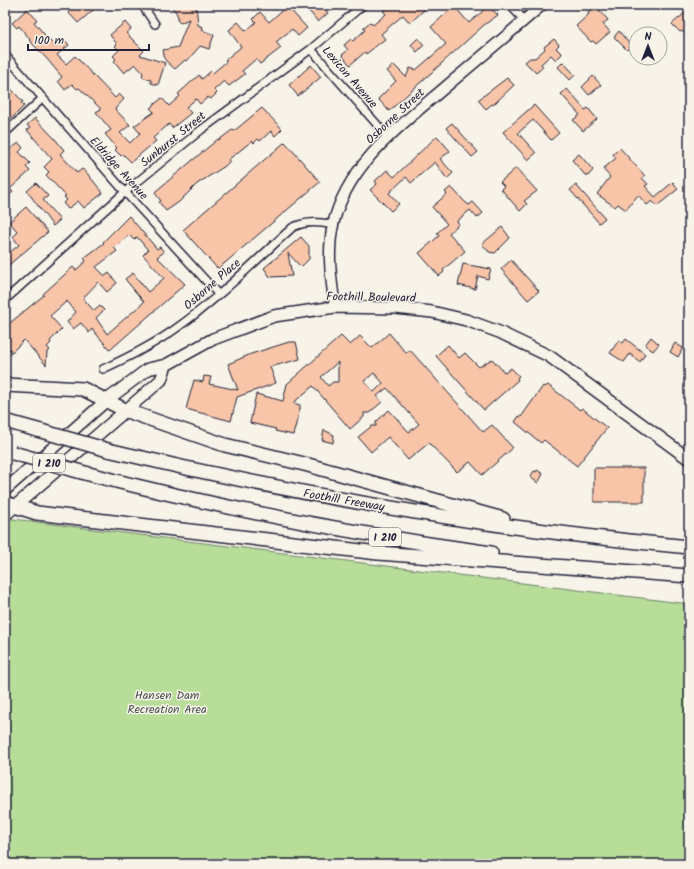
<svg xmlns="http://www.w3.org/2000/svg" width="694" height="869" viewBox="0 0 694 869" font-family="Kalam,sans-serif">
	<rect width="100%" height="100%" fill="#f7f3e8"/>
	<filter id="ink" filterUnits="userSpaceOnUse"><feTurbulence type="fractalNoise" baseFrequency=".025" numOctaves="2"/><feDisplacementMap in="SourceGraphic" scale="8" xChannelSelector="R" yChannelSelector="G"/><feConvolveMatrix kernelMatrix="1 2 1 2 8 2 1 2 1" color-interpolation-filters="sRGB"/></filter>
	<g filter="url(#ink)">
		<!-- green -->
		<path fill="#b7dd99" stroke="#6c806a" d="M5,518L689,604V864H5Z"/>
		<!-- building -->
		<path fill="#f8c5a8" stroke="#22223b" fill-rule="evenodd" d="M69,5H99L78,23L68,12L72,8Z
			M170,5H196L198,25L203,27L202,30L214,35L209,49L200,46L187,61L185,60L175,69L165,60L163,50L178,47L189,19L180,23L177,20L178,17L176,12Z
			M315,5H321L328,13L318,22L309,11Z
			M390,5H420L424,10L410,23L403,15L381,34L385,39L366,54L365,52L350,65L342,55L348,50L344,45L351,39L353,41L365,30L363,28L370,22L373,25L386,14L383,11Z
			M477,5H487L498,15L484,25L389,111L378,99L396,81L387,71L394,65L406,77L410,68L416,70L446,44L431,27L454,6L469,23L483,11Z
			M595,5L608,20L603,24L610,32L596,44L593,41L591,42L576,26L589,14L588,12Z
			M287,6L307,28L298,36L292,29L286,34L276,42L281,48L260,64L256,59L242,71L245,74L229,86L224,81L214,90L217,93L211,99L208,97L200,104L196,99L186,107L191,113L172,128L169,124L153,138L156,141L131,162L123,154L121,156L115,150L117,148L105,134L111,130L96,112L101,109L79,88L77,89L72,84L65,90L58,81L62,77L47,59L29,40L30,39L19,26L17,28L12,23L27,9L37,20L34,22L55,47L64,39L69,45L57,55L66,64L75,56L115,98L119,94L124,99L115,109L130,125L120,133L130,143L140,133L134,126L154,112L150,108L162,98L169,106L180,96L178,94L199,75L202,79L211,71L213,73L227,61L225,60L241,47L229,30L238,22L246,31L256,22L253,19L260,12L269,22Z
			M686,12L689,16V32L686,35L682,31L680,32L672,24Z
			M125,22L131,29L126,33L144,51L140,55L165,63L158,85L151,83V80L142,77L143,73L135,64L124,73L114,61L116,59L113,56L119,50L115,46L117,44L110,35Z
			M619,31L631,46L627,50L614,37Z
			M418,38L424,45L417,52L411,45Z
			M554,39L559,45L556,48L562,54L556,60L551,55L541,64L543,67L536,73L525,62L530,58H535L545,49L544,47Z
			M563,62L575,75L570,80L558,67Z
			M311,65L321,77L298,96L289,85Z
			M593,76L601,85L589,95L582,87Z
			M507,78L514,85L493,105L492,104L486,109L478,100Z
			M5,82L23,102L21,103L24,106L10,120L5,115Z
			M567,89L585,110L588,108L597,119L583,131L573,120L580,115L561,94Z
			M534,105L559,133L551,140L533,120L518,133L536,153L528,160L503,132Z
			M262,108L282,129L275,136L271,131L260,141L258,139L254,143L252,141L228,160L230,161L225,166L197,184L179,202L166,211L159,202L161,201L155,193L156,191L218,139L219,140L232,130L234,131Z
			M35,118L55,139L64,150L60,154L77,173L82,169L86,172L103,193L84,208L78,201L68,209L63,203L67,200L64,197L66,196L46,175L49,172L44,167L52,159L27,130L30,128L27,125Z
			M452,123L478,152L472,157L446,128Z
			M437,136L450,151L440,159L453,173L447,179L435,162L411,183L406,177L389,193L399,204L391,211L370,190L377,184L375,181L387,170L394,177Z
			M285,142L320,182L219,268L216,267L183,230Z
			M19,143L23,148L19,152L30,163L26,167L30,171L10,189L13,192L5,199V160L11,155L7,151Z
			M620,148L645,176L642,178L648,184L645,186L655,197L673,182L678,189L657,206L652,201L647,205L638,195L626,210L618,204L615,207L597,194L610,177L603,169L616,158L613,154Z
			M579,154L593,170L588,176L585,175L572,160Z
			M516,168L537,191L524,201L527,204L520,211L501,189L504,186L500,182Z
			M36,183L48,196L43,200L60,220L53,226L27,191Z
			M576,185L605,218L599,223L570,190Z
			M451,187L465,202L469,205L473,202L483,213L477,218L470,210L457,221L459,224L449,233L465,251L443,270L444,272L439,276L419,253L439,236L437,233L447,224L432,207L447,194L445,192Z
			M26,207L48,232L5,268V248L9,253L19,245L13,237L18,232L9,222Z
			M129,216L157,249L160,247L164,252L157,257L185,284L110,350L92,329L89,333L81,323L73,329L67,322L76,312L67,301L50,316L62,329L50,341L51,343L47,347L50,350L47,352L46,365L24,340L12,352L5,344V327L44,295L43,294L73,267L76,270L86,261L84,258L104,243L103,242ZM129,235L134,240L137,237L148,250L143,255L164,278L148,292L133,273L125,279L144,302L107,334L96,318L104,310L100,306L94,311L83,298L98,282L107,292L117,283L109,273L105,276L96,267L117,251L114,248Z
			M502,227L510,238L495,253L489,252L482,244Z
			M301,237L309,246V259L302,266L299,265L288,253L292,276L270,277L264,268Z
			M511,260L539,291L528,300L501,269Z
			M463,264L491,269L488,279L478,276L475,289L458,285Z
			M389,333L406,353L410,350L483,432L492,425L513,448L482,475L470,462L457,472L429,443L408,460L388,437L371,452L358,437L372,426H376V422L389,410L409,432L419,424L387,388L377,396L382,402L369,413H364V417L350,429L313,386L293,403L300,405V409L293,435L275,431L276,429L250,423L256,394L283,401L287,384L341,336L350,345L360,336L372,348ZM338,362V382H333L328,386L321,377ZM374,373L383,383L374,392L364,381Z
			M651,337L659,344L653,351L645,345Z
			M626,339L645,354L640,362L630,354L624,362L610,353L619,340L623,343Z
			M289,342H296L300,359L270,367L276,383L237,397L231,421L186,409L194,380L203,382L204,376L211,377L209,384L238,390L228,364L251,354Z
			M675,343L683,348L678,357L670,352Z
			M448,345L459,358L465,353L479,367L492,359L505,373L511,368L519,376L517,378L518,380L484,410L436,356Z
			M548,385L580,410L582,408L607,428L577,466L544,440L541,443L515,422L519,416L521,417L543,386L545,387Z
			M324,430L334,435L333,443L322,440Z
			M594,468H644V502H594Z
			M537,470L543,474L538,483L530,477L534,471L536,472Z"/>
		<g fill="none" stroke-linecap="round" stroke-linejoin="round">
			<defs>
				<path id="street" d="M142,5L155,24
					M510,5L524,20
					M311,49L388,137
					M5,55L125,192L218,294
					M5,133L43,98
					M5,300L125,192L201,130L311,49L363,5
					M103,369C129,357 155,344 178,327C219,298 255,261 293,227C307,221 318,222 333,225"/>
				<path id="secondary" d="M335,307C331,280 327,251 333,225C347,163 404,123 449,84C480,58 511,32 542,5"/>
				<path id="primary" d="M5,490L107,400L148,369L166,365L213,339L274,316L335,307L396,308L432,312L466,320L499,332L549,356L689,459
					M5,515L161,380L166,365"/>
				<path id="highway" d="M5,385L83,389L127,411L225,445L308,465L503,519
					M5,421L41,431
					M108,450C299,496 493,529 689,547
					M85,473C219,508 354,534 491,553
					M5,503L37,513L378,553L689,576"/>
			</defs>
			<!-- street casing -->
			<use href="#street" stroke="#22223b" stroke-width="10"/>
			<!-- secondary casing -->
			<use href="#secondary" stroke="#22223b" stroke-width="13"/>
			<!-- primary casing -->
			<use href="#primary" stroke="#22223b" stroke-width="14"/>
			<!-- highway casing -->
			<use href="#highway" stroke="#22223b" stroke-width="16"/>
			<!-- street -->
			<use href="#street" stroke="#f7f3e8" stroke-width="7"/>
			<!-- secondary -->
			<use href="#secondary" stroke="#f7f3e8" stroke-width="10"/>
			<!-- primary -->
			<use href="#primary" stroke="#f7f3e8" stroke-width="11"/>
			<!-- highway -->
			<use href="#highway" stroke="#f7f3e8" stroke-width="13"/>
			<defs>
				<path id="highway-bridge" d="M41,431L108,450
					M13,453L85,473"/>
			</defs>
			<!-- highway-bridge casing -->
			<use href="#highway-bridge" stroke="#22223b" stroke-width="16" stroke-linecap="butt"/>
			<!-- highway-bridge -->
			<use href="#highway-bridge" stroke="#f7f3e8" stroke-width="13"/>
		</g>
	</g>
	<g text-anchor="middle" stroke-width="3" stroke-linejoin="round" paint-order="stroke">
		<!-- shield labels -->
		<g fill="#f7f3e8" stroke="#62616f" stroke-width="1">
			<rect x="33" y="454" width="32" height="18" rx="3"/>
			<rect x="369" y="528" width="32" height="18" rx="3"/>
		</g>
		<g font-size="11" font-weight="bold" fill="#22223b">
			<text x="49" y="467">I 210</text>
			<text x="385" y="541">I 210</text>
		</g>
		<!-- street labels -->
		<g font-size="12" fill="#22223b" stroke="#f7f3e8">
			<text transform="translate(350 77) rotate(49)" y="4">Lexicon Avenue</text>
			<text transform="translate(395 116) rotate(-43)" y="4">Osborne Street</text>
			<text transform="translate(173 139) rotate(-39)" y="4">Sunburst Street</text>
			<text transform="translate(119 168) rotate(48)" y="4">Eldridge Avenue</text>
			<text transform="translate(212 284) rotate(-41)" y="4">Osborne Place</text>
			<text transform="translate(371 297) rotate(1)" y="4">Foothill Boulevard</text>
			<text transform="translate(344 500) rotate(10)" y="4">Foothill Freeway</text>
		</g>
		<!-- park labels -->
		<g font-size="12" fill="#475152" stroke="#f7f3e8">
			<text x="167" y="699">Hansen Dam<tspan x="167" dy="14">Recreation Area</tspan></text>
		</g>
	</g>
	<!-- margin -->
	<rect width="694" height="869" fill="none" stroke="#f7f3e8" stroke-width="20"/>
	<rect x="10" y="10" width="674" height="849" fill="none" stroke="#22223b" stroke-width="1.5" filter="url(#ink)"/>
	<!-- north arrow -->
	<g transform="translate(648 46)"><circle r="19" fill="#f7f3e8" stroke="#a29fa3"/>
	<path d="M0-3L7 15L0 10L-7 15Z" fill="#22223b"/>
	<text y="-6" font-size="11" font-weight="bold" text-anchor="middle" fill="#22223b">N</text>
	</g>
	<!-- scale -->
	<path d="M28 44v6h121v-6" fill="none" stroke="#22223b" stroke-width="2"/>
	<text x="34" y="44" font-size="12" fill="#22223b" stroke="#f7f3e8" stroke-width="3" paint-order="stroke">100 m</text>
</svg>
